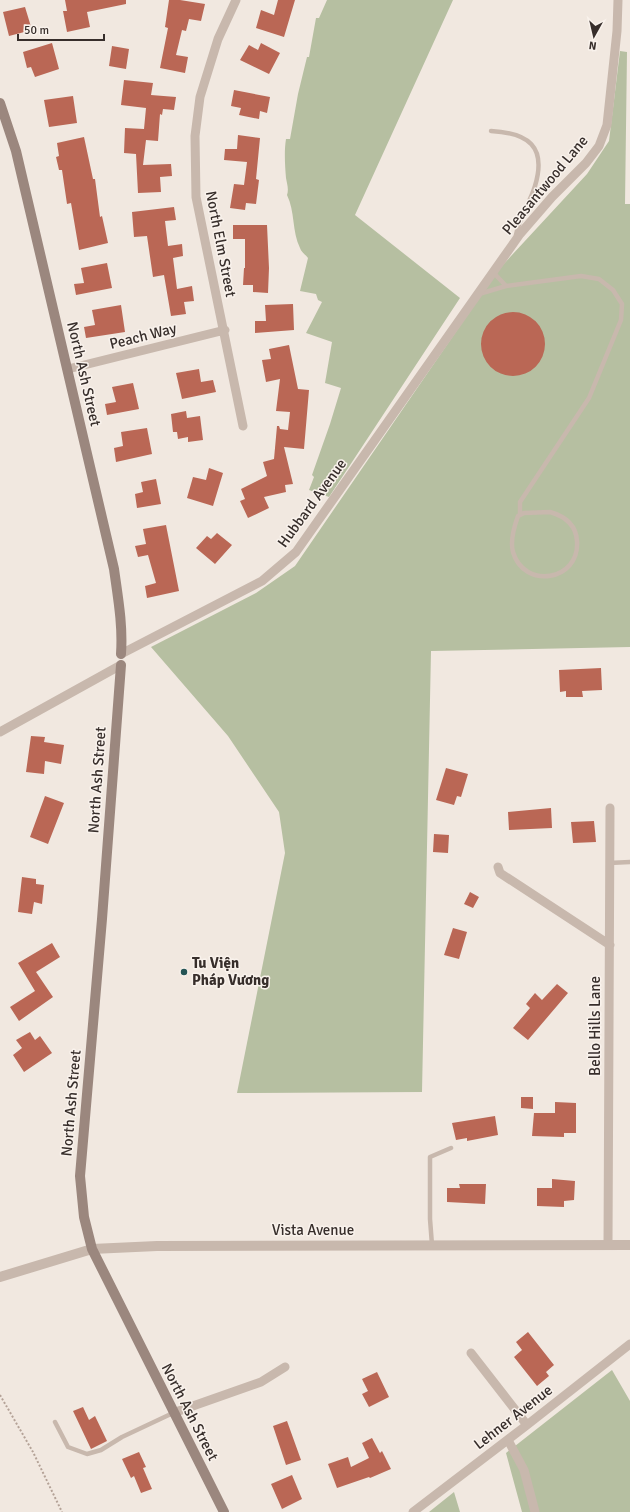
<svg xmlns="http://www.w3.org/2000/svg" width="630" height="1512" viewBox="0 0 630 1512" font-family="Signika,sans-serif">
	<rect width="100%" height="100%" fill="#f1e8e0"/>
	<!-- green -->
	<path fill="#b6bfa1" d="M327,0H453L355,215L460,298L329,497L309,490L314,477L312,475L330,424L341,388L325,383L332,342L306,333L322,302L318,300L316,294L300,291L308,258C306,255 301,252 300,248C292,232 295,211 287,195C289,189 287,184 286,178C285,166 284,151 286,139H290L298,94L307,57H309L316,18H319Z
		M620,51L627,52L625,204H630V647L431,651L422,1092L237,1093L285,853L279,812L228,736L151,647L256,593L295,566L499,269L587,174L609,141Z
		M612,1370L630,1401V1512H522L506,1453Z
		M454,1492L460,1512H429Z"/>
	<!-- building -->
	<path fill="#ba6755" d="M65,0H126V4L87,12L90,27L67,32L63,11H67Z
		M169,0H180L205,4L201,21L189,19L186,31L182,30L176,55L188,57L185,73L160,68L168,28L165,27Z
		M278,0H295L284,37L256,28L261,10L274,15Z
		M25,7L32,30L9,36L3,12Z
		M52,43L59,69L35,77L31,67L27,68L23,52Z
		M261,43L280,53L269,74L240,60L249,45L258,50Z
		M112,46L129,49L126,69L109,66Z
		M124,80L153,83L151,95L176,97L174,110L163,109L162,115L160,114L158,141L146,140L143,165L171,164L172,176L160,177L161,192L138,193L136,154L124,153L125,128L144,129L146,108L121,105Z
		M234,90L270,97L267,113L260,111L259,119L239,115L241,108L231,106Z
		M73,96L77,123L49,127L44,100Z
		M238,135L260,138L256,179L259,180L256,204L246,203L245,210L230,208L234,184L244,185L247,162L224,160L225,149H237Z
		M84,137L93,179H95L100,217L102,216L108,243L79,250L71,203L67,204L62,170H59L56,157L59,156L57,143Z
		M174,207L176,220L165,221L168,246L182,244L183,256L173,258L177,289L192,286L194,301L184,302L186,314L171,316L164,275L153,277L147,236L134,237L132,212Z
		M233,225H267L269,268L268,293L253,292V285H243L244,268H245V239H233Z
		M107,263L112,288L76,295L74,284L84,283L81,268Z
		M293,304L294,330L255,333V321H266L265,305Z
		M121,305L125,332L86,338L84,327L95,325L92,310Z
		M481 344a32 32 0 1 1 64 0a32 32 0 1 1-64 0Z
		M289,345L298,389L309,390L304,449L284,447L293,484L285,485L286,492L264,497L269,508L248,518L240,501L245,499L241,489L267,476L263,462L274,459L277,426H279L280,429L288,430L290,412L276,411L280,379L266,382L262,360L271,359L269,349Z
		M199,369L201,382L213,380L216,392L182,399L176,373Z
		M133,383L139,409L107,415L105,404L116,402L112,387Z
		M186,411L187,418L200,416L203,440L188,442V437L178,439L177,432H173L171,414Z
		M147,428L152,454L116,462L114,448L123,446L121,432Z
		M209,468L223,473L213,506L187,498L193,477L206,480Z
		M156,479L161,504L137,508L135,494L143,492L141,482Z
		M166,525L179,591L147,598L145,586L156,583L148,555L138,557L135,546L146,544L143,529Z
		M217,533L232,545L215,564L196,548L207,536L211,539Z
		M601,668L602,690L582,691L583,697H566V691L560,692L559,670Z
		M31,736L45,737L44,742L64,745L61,764L45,761L44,774L26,772Z
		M446,768L468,774L461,797L457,796L454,805L436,800Z
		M45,796L64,803L48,844L30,837Z
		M551,808L552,828L509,830L508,812Z
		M594,821L596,842L573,843L571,822Z
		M434,834L449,835L448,853L433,852Z
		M22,877L36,879V884L44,885L42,904L34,902L32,914L18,912Z
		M470,892L479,897L473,908L464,904Z
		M453,928L467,932L459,959L444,955Z
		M52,943L60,957L36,972L53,997L19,1021L10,1007L35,991L18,963Z
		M557,984L568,993L528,1040L513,1028L530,1008L526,1004L535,993L542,1000Z
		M30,1032L35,1040L40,1036L52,1053L24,1072L13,1055L22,1048L16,1040Z
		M521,1097H533V1109L521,1108Z
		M555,1102L576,1103V1133H564V1137L532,1136L534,1113H555Z
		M495,1116L498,1135L467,1141V1138L456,1140L452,1123Z
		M552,1179L575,1181L574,1200L564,1201V1207L537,1206V1188H552Z
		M459,1184H486L485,1204L447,1202V1188H460Z
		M528,1332L554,1365L546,1372L549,1376L537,1386L514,1357L522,1350L516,1342Z
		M377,1372L389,1397L369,1407L362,1394L368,1391L362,1379Z
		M83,1407L89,1420L95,1416L107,1441L91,1449L73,1411Z
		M287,1421L301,1460L286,1465L273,1426Z
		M372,1438L380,1453L382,1451L391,1469L370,1478L369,1477L337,1488L328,1464L348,1457L351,1467L369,1458L362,1443Z
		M139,1452L146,1467L143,1468L152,1489L141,1493L134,1476L131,1478L122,1459Z
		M292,1475L302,1499L282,1509L271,1484Z"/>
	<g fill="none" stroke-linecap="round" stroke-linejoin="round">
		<!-- path -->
		<path stroke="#b4a297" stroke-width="2" stroke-dasharray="2 2" stroke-linecap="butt" d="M0,1395L33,1452L62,1512"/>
		<!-- service -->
		<path stroke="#c8b8ad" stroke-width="4.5" d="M491,131C528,133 547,146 535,186C530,203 519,218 516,235
			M493,272L506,286
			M479,294L506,286L581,276L599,279L613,290L622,304L621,320L589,398L520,502V515
			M550,512C564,516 576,524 577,541C580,581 524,590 513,552C510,541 514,527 518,516L524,513Z
			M609,863L630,862
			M432,1245L430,1219V1157L451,1148
			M55,1422L68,1447L87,1454L101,1450L122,1437L173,1413"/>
		<!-- minor -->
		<path stroke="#c8b8ad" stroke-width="9" d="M236,0L218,39L200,97L195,136L196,197L243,426
			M68,369L225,330
			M121,654L262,581L296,552L520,234L552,197L586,163L599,146L607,125L617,31L618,0
			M0,732L121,665
			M498,867L500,873L610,945
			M608,1245L610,808
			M471,1353L527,1425
			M173,1413L261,1382L285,1367
			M508,1440L524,1470L535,1512
			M413,1512L527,1425L630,1344"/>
		<!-- tertiary -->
		<path stroke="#c8b8ad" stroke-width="10" d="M0,1277L92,1249L157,1246L630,1245"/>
		<!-- secondary -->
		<path stroke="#9b877e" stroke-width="10" d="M0,103L16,151L114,569C118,598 123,625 121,654
			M121,665L102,919L80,1176L84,1217L92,1249L224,1512"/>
	</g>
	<!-- markers -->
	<circle fill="#245455" stroke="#f9f2ec" stroke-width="1.5" cx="184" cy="972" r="4"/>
	<g text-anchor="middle" stroke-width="3" stroke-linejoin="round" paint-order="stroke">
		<!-- street labels -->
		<g font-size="15" fill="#372e2b" stroke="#f9f2ec">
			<text transform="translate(545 185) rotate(-50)" y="5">Pleasantwood Lane</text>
			<text transform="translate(221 244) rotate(79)" y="5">North Elm Street</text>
			<text transform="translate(143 336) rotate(-14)" y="5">Peach Way</text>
			<text transform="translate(84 374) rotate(77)" y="5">North Ash Street</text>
			<text transform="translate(312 503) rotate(-54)" y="5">Hubbard Avenue</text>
			<text transform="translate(97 780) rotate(-86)" y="5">North Ash Street</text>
			<text transform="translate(595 1026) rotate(-90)" y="5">Bello Hills Lane</text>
			<text transform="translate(71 1103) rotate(-85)" y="5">North Ash Street</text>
			<text x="313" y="1235">Vista Avenue</text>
			<text transform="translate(190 1412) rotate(63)" y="5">North Ash Street</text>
			<text transform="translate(513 1417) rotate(-38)" y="5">Lehner Avenue</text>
		</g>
		<!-- poi labels -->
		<g font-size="15" font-weight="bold" fill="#372e2b" stroke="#f9f2ec" text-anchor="start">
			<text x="192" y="968">Tu Viện<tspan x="192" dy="17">Pháp Vương</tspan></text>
		</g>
	</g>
	<!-- north arrow -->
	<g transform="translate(594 36) rotate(188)" stroke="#f9f2ec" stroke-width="3" paint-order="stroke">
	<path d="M0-3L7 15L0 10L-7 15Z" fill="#372e2b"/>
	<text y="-6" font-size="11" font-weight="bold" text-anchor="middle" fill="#372e2b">N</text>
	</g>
	<!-- scale -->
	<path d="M18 34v6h86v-6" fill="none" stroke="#372e2b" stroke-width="2"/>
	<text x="24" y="34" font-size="12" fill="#372e2b" stroke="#f9f2ec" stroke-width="3" paint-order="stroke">50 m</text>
</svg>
